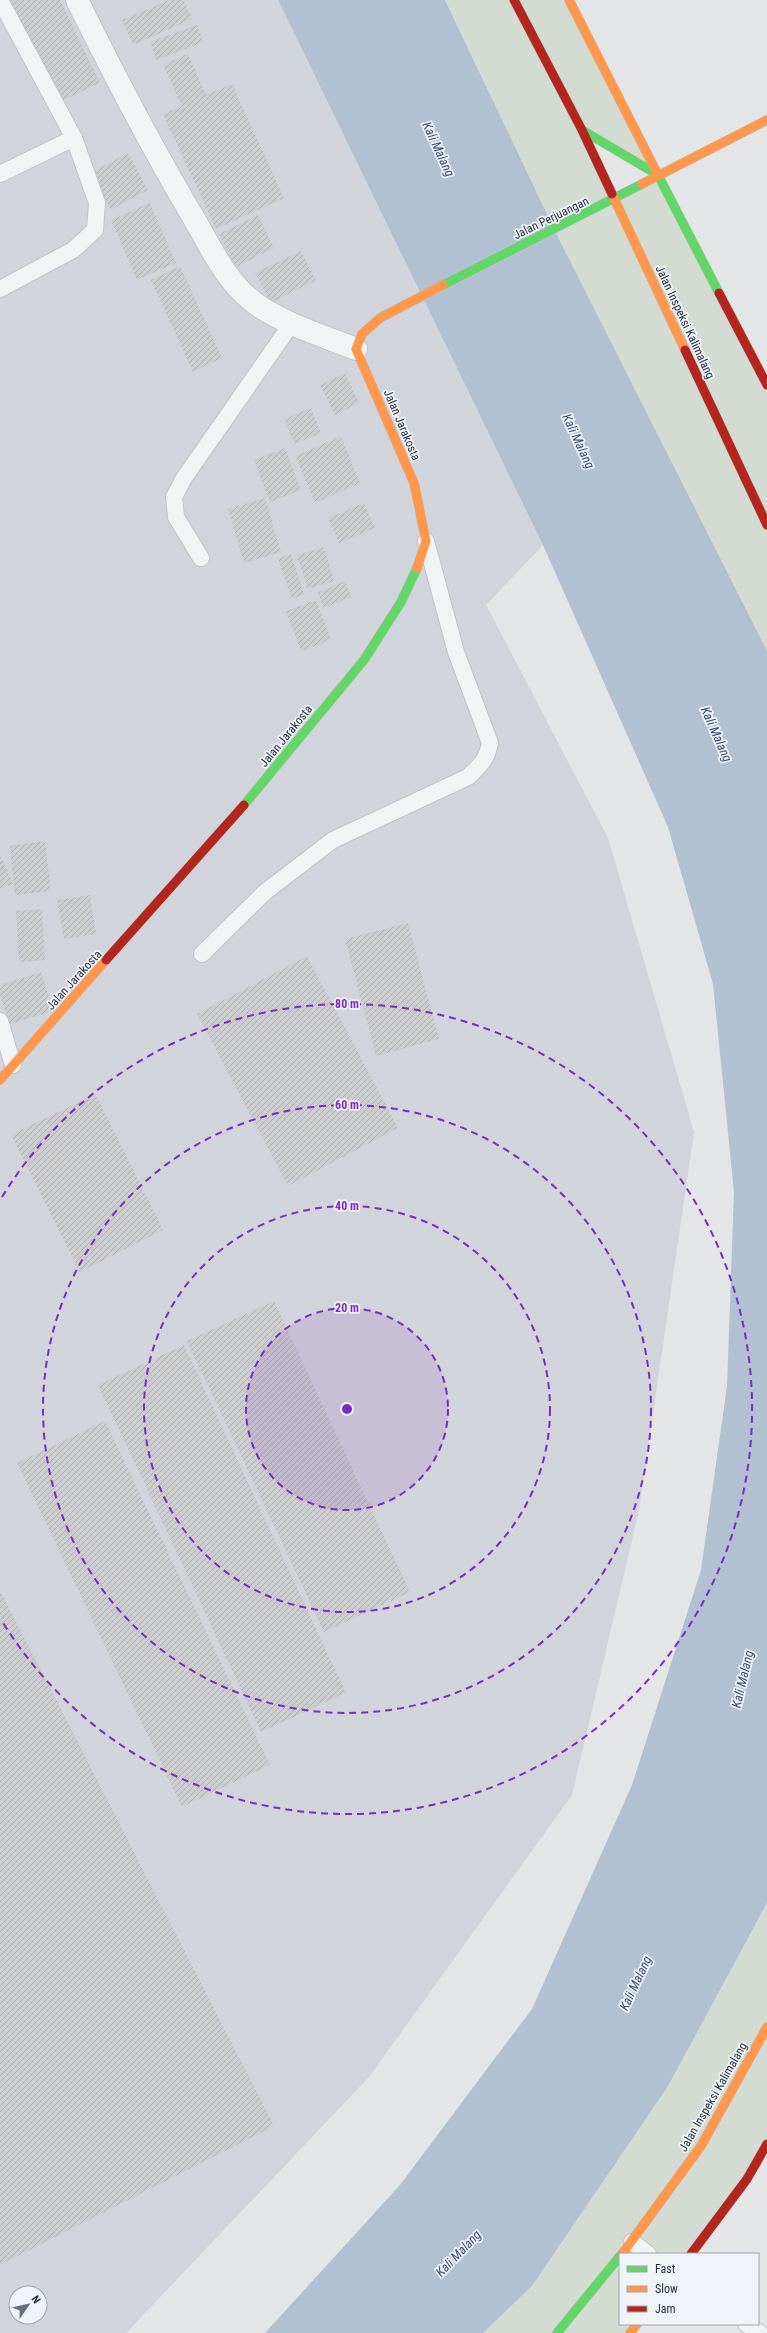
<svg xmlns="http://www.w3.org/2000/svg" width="767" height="2333" viewBox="0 0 767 2333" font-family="'Roboto Condensed',sans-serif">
	<defs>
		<pattern id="building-hatch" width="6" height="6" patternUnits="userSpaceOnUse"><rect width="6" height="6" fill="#cbcdcf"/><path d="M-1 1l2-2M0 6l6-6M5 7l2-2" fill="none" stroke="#aeb0b3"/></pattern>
	</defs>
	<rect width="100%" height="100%" fill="#e3e5e7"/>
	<!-- built -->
	<path fill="#d1d4da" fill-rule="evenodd" d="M0,0H278L543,545L486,605L608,838L694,1132L639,1510L572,1795L369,2077L126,2333H0ZM16,2293H40V2317H16Z"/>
	<!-- grass -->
	<path fill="#d3dbd3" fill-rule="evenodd" d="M445,0H569L767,385V651L557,235ZM583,130L657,175L614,200Z
		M767,1903V2144L691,2254H620V2324H635L628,2333H483L532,2286L667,2086Z"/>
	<!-- water -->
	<path fill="#b1c1d1" d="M278,0H445L557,235L767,651V1903L668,2086L532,2286L483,2333H265L400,2185L532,2009L632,1785L701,1570L727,1386L734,1192L713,984L668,827L543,545Z"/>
	<!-- building -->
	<path fill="url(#building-hatch)" d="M8,0H60L100,83L57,103Z
		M169,0H184L192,19L133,45L122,20Z
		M197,25L204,42L156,60L150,42Z
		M188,54L206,95L232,84L284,198L216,229L163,114L182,106L163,65Z
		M128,153L148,190L111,210L91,173Z
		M150,203L176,263L137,280L111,220Z
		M258,215L274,248L236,267L219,234Z
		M301,251L316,280L271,303L255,273Z
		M180,266L222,358L193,372L151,280Z
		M345,373L359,403L335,415L320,385Z
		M311,408L321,433L295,444L284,419Z
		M341,436L360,483L315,503L295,456Z
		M285,448L301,490L270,502L254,460Z
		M265,498L281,552L244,563L228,509Z
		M364,503L375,528L339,543L328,518Z
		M324,547L334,581L308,589L297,555Z
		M291,554L304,594L292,599L278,558Z
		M345,581L351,597L324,608L318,593Z
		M316,600L331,640L301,651L286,611Z
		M45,841L51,891L15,895L10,846Z
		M0,855L13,884L0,889Z
		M90,895L96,934L64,939L57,900Z
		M42,909L45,960L19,962L16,911Z
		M408,923L439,1039L376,1056L345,939Z
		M307,956L398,1128L288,1186L197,1014Z
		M41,972L53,1011L9,1024L0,995V985Z
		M95,1094L163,1230L80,1272L11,1135Z
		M274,1301L410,1592L324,1632L187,1341Z
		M184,1345L346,1693L261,1732L98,1385Z
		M105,1421L270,1765L182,1807L17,1463Z
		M0,1590L274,2126L0,2265Z"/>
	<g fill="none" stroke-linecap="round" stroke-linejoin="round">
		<defs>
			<path id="lane" d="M0,174L74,138
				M0,289L73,250L95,230L97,203L74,138L0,0
				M201,558L176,517L174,497L184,478L292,323
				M202,954L265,892L333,840L468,777C480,766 487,759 490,743L456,652L426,541
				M0,1021L13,1065
				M632,2242L648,2254
				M746,2324L760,2333"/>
			<path id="street" d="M77,0C114,75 153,150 196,222C213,252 228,284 256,304C282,323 326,337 356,349"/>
			<path id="fast" d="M582,130L658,175L719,293
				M443,285L642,184
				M244,805L364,660L401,602L417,568
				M557,2333L620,2256"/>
			<path id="slow" d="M569,0L658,175
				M642,184L767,120
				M612,194L685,350
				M417,568L426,541L414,483L356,349L362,334L380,318L443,285
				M0,1080L106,960
				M622,2254L701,2146L767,2027
				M630,2333L637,2324"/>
			<path id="jam" d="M514,0L582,130L612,194
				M719,293L767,385
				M685,350L767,525
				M106,960L244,805
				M691,2254L747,2179L767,2144"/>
		</defs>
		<!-- lane casing -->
		<use href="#lane" stroke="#c1c3c5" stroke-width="18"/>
		<!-- street casing -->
		<use href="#street" stroke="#c1c3c5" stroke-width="24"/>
		<!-- fast casing -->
		<use href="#fast" stroke="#c1c3c5" stroke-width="10"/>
		<!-- slow casing -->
		<use href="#slow" stroke="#c1c3c5" stroke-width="10"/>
		<!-- jam casing -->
		<use href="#jam" stroke="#c1c3c5" stroke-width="10"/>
		<!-- lane -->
		<use href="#lane" stroke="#f2f3f4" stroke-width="16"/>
		<!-- street -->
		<use href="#street" stroke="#f2f3f4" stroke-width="22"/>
		<!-- fast -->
		<use href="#fast" stroke="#63d668" stroke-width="9"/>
		<!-- slow -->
		<use href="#slow" stroke="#ff974d" stroke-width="9"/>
		<!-- jam -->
		<use href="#jam" stroke="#b3261e" stroke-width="9"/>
	</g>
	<!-- distance rings -->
	<circle cx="347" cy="1409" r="101" fill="#7b2cbf" fill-opacity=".12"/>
	<g fill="none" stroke="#7b2cbf" stroke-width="2" stroke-dasharray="7 5">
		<circle cx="347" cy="1409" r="101"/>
		<circle cx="347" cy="1409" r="203"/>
		<circle cx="347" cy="1409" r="304"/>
		<path d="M2 1197A405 405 0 1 1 2 1621"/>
	</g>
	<g text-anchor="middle" stroke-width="3.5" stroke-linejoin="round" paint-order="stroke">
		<!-- street labels -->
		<g font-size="12" fill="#293140" stroke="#f0f3f7">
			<text transform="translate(551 218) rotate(-26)" y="4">Jalan Perjuangan</text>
			<text transform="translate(685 322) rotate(65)" y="4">Jalan Inspeksi Kalimalang</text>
			<text transform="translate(402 425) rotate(67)" y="4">Jalan Jarakosta</text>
			<text transform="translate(286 736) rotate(-51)" y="4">Jalan Jarakosta</text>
			<text transform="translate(74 980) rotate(-48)" y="4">Jalan Jarakosta</text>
			<text transform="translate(713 2097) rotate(-60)" y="4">Jalan Inspeksi Kalimalang</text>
		</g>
		<!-- water labels -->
		<g font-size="13" font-style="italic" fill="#344f74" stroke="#f0f3f7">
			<text transform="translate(439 149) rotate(65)" y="5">Kali Malang</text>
			<text transform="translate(579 441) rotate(65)" y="5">Kali Malang</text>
			<text transform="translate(717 734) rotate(66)" y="5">Kali Malang</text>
			<text transform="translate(742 1679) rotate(-77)" y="5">Kali Malang</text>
			<text transform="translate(635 1983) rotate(-65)" y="5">Kali Malang</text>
			<text transform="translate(458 2253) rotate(-46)" y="5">Kali Malang</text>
		</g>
	</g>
	<circle cx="347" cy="1409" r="6" fill="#7b2cbf" stroke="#f0f3f7" stroke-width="2"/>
	<g font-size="12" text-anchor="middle" font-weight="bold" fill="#7b2cbf" stroke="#f0f3f7" stroke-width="3.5" stroke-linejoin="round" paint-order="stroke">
		<text x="347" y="1008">80 m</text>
		<text x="347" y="1109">60 m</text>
		<text x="347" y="1210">40 m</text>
		<text x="347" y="1312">20 m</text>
	</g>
	<!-- legend -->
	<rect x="619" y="2253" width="140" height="72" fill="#f0f3f7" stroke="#a0a5ae"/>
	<rect x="627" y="2266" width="20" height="6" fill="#63d668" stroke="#a0a5ae"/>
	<text x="655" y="2273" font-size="12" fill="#293140">Fast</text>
	<rect x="627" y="2286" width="20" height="6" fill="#ff974d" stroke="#a0a5ae"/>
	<text x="655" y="2293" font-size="12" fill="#293140">Slow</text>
	<rect x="627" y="2306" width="20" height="6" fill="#b3261e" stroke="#a0a5ae"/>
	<text x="655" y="2313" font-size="12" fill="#293140">Jam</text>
	<!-- north arrow -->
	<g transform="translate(28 2305) rotate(56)"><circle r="19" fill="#f0f3f7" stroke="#a0a5ae"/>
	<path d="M0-3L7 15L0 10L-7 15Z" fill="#6a707a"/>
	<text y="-6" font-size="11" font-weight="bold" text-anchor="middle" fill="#293140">N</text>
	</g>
</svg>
